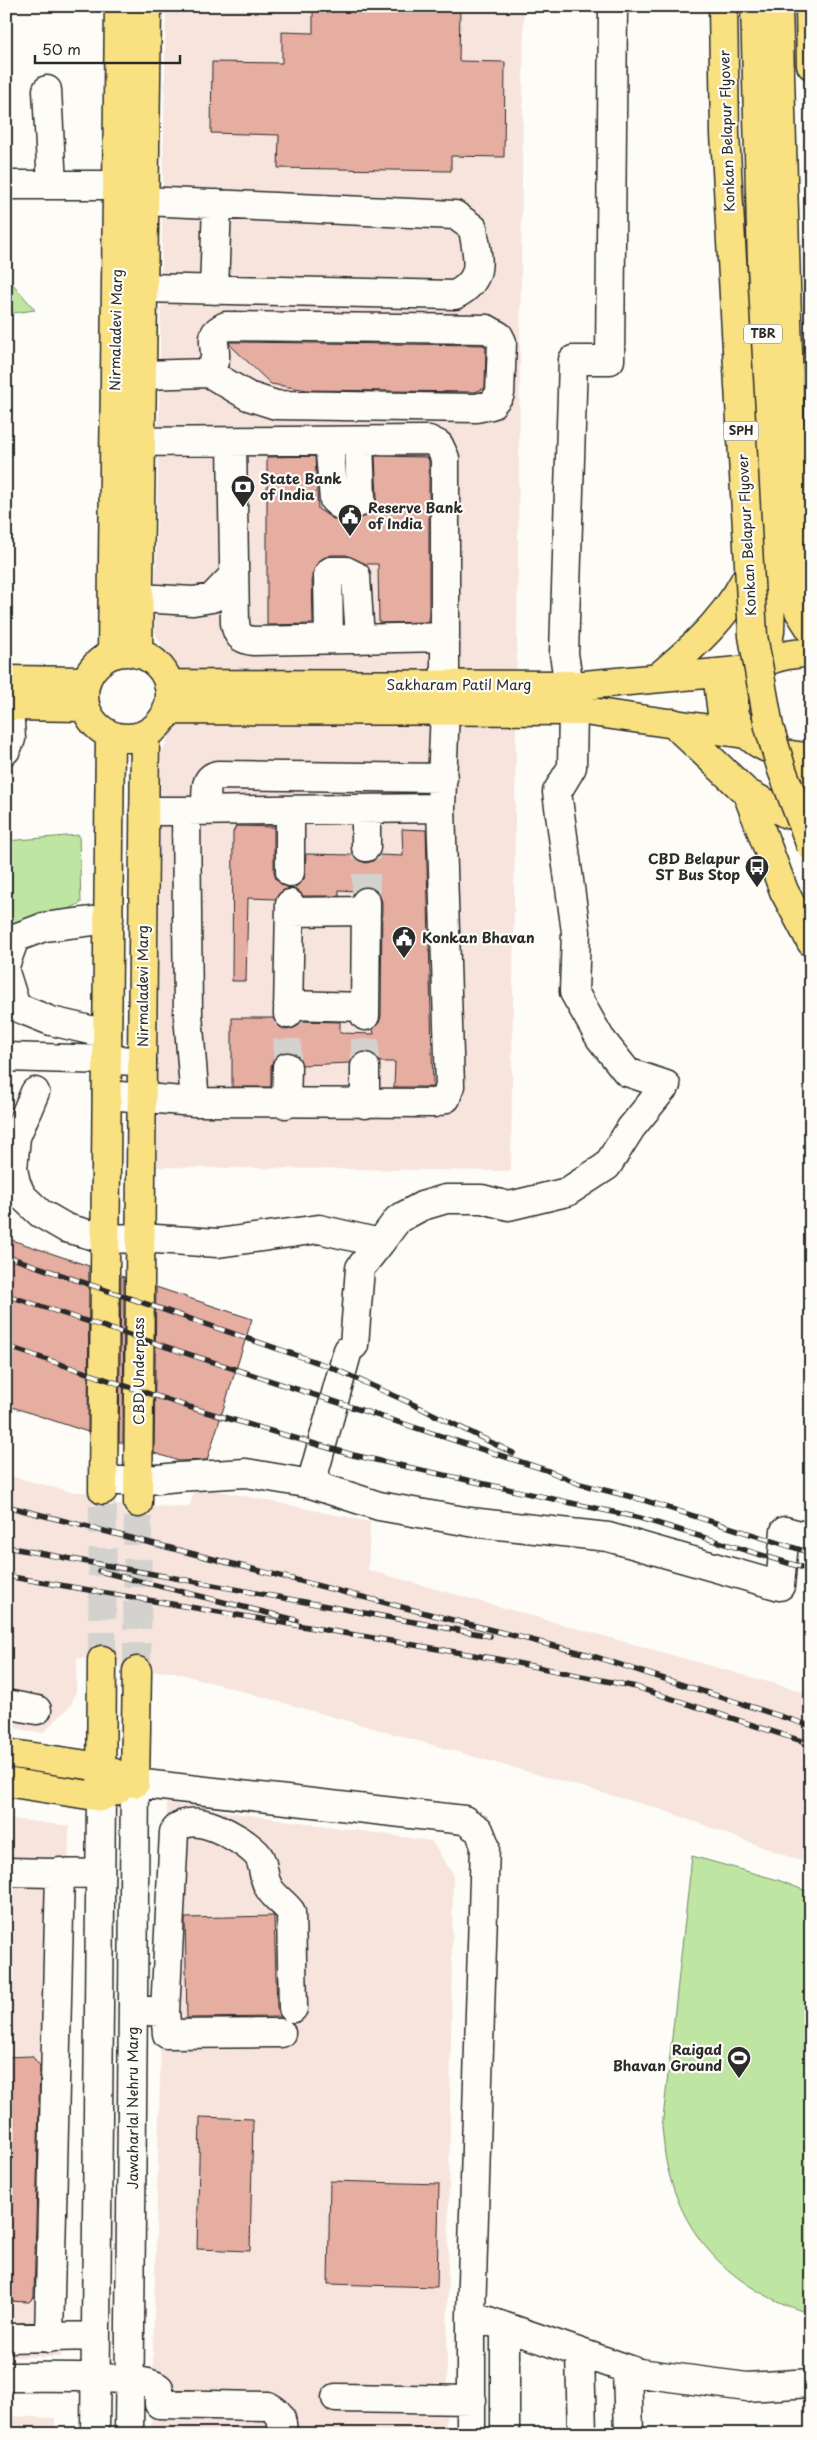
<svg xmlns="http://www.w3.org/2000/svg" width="817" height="2440" viewBox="0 0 817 2440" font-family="'Playpen Sans',sans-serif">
	<rect width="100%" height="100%" fill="#fdfcf7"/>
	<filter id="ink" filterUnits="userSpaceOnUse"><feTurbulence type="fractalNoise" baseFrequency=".02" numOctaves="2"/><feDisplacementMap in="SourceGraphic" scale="10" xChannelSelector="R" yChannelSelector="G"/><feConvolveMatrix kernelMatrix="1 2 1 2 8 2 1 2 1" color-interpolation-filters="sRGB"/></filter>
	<g filter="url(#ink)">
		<!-- built -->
		<path fill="#f6e4dd" d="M166,6H524L511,1171L157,1167L161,754L181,710V684L155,632Z
			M6,1475L71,1492H116V1505L189,1507L196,1486L370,1522L368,1570L811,1694V1865L660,1809L174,1672L121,1670L119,1660L77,1658L76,1691L71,1705L43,1733L6,1727Z
			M167,1803L431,1841L453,1874L446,2434H151Z
			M6,1818L69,1826L61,2357H6Z
			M6,2416L55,2418V2434H6Z"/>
		<!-- green -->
		<path fill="#bee6a2" stroke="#748866" d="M6,276L35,310L6,314Z
			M79,835L81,903L6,941V841Z
			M692,1856L778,1880L811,1893V2314C737,2291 685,2244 667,2166C664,2154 664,2141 662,2128Z"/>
		<!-- building -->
		<path fill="#e6ada1" stroke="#2b2b2b" d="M313,6H460L459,61L505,62L504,157L451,156V171L278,168L279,135L211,133L212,62L282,63V32L313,33Z
			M230,342L483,345L486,347L485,388L475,392L307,390L271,384L230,345Z
			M315,456L318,509L335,520L341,521L366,516L374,506L377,497L375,456L427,457L429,461V622L379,623L378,564H366L346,555H331L319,561L312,575L313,624L267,625V457Z
			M236,826L274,827V872L276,879L282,885L290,888L297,886L304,879L306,854L352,855L358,860L366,863L373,861L379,855L403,856L402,829L426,830L433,1087H394L395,1062H379L373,1054L365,1051L357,1054L350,1063L302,1065L295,1053L288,1051L280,1053L274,1058L271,1066V1087H232V1018H273L280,1027L287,1030L296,1027L302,1021L340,1022V1033L374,1034L373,1029L379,1023L381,1016L382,902L379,894L374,889L367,886L355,891L339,890V896H303L298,890L290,888L282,891L276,899L248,898L246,981H232L233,832Z
			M6,1238L89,1266L88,1432L6,1405Z
			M121,1276L124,1277L123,1443L119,1442Z
			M156,1287L252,1319L207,1460L179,1461L154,1453Z
			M274,1916L277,2008L281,2017L187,2018L185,1918Z
			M32,2056L40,2066L34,2297L29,2302L6,2301V2057Z
			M200,2117L253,2119L250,2251L197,2249Z
			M330,2181L439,2184L437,2287L328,2284Z"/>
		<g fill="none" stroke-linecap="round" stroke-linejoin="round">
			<!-- minor-tunnel -->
			<path stroke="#d3d2ce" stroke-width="28" stroke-dasharray="28 14" stroke-linecap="butt" d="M366,902V847
				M287,1067L288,1014
				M365,1067V1016"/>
			<!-- major-tunnel -->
			<path stroke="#d3d2ce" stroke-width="28" stroke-dasharray="28 14" stroke-linecap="butt" d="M102,1660L103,1490
				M137,1671L138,1503"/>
			<defs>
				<path id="minor" d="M47,90L52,185
					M6,185H140
					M143,288L455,295C487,278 477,258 473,228L455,215L144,201
					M214,290L217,204
					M142,375L209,373L248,396L276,405L476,408L491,405L500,394L502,342L499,336L487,329L226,326C207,334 216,342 215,358C214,363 211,369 209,373
					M329,441L334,500L340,505L358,503L361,498L359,441
					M118,442L429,440L439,445L445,458V709L441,808L186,811L188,1014L195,1102L435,1103L446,1098L450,1086L441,808
					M232,443L235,623C237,635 240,639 253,641L444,637
					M139,598L193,601L212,598L234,575
					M329,639L328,575L331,571H346L356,576L360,639
					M6,750L11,739L9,706
					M207,810C207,797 202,779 217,775L443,778
					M290,810V872
					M144,811H186
					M366,847V809
					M290,912L366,911
					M6,963L15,938L44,927L109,919
					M6,975L16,1007L51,1021L107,1034
					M288,1005L365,1007
					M288,1014L290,904
					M365,1016L366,902
					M6,1057L142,1061
					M365,1067V1104
					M35,1092L16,1137L13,1169L16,1183L22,1196L40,1213L66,1228L106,1239L140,1238L218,1243L319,1229L380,1243L398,1219L422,1206L446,1199H482L509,1206L567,1192L607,1166L631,1128L666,1085L627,1072L600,1038L574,992L576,932L557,792L572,767L573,711L564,654L573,360H610L613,6
					M107,1095L195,1102
					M286,1104L287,1067
					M104,1481H138L178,1477L246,1473L311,1484L348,1350L354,1345L360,1268L380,1243
					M311,1484L379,1506L470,1522L608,1537L780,1586L785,1531L811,1538
					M6,1704L37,1710
					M6,1872L100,1874
					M148,2011L165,2012L167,2034L281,2033
					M165,2012L174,1832C190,1807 241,1838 256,1853C265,1862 262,1876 268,1886C272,1896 284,1902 291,1912L293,2008
					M471,2315L639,2373L747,2387L811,2383
					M6,2338L95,2336
					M49,2338L60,1872
					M580,2353L582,2434
					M627,2370L629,2434
					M6,2377C30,2377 147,2374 159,2388V2404L268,2406C282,2413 282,2419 283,2434
					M336,2398L472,2400
					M95,2434L101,1797
					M129,2434L135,1783L464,1820L479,1830L485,1845L471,2315V2434
					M505,2434V2327"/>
				<path id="major" d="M84 695a43 43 0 1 1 86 0a43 43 0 1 1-86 0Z
					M112,654L119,6
					M138,654L147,6
					M717,673L724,730
					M6,680L86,681
					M168,684L584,685L750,670
					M6,706L85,707
					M167,710L584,711L745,734
					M103,1490L110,735
					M138,1503L145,734
					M6,1753L101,1767L135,1783
					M6,1782L101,1797L117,1790
					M135,1783L137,1671
					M101,1797L102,1660"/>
				<path id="highway" d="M755,6L771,596L770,631L765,661
					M778,6L795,597L799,611L811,630
					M810,6L811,65
					M811,653C708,654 708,754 811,757
					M657,678C697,644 734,611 754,561
					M673,723L747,793L787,814L811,820
					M801,757L811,785
					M747,793L784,891L811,942"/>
			</defs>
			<!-- minor casing -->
			<use href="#minor" stroke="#2b2b2b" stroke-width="31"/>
			<!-- major casing -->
			<use href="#major" stroke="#2b2b2b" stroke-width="31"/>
			<!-- highway casing -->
			<use href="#highway" stroke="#2b2b2b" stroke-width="31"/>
			<!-- minor -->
			<use href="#minor" stroke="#fdfcf7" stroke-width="28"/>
			<!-- major -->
			<use href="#major" stroke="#f9e181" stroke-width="28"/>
			<!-- highway -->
			<use href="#highway" stroke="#f9e181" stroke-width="28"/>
			<defs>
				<path id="rail" d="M6,1256L328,1366L406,1401L513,1453
					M6,1295L546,1470L580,1484L640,1499L811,1553
					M6,1346L189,1407L353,1455L640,1518L811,1570
					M6,1506L590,1655L811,1726
					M6,1547L490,1636
					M99,1571L296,1620
					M6,1576L497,1659L636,1687L811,1744"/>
			</defs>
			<!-- rail casing -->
			<use href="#rail" stroke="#2b2b2b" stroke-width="5.5"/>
			<!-- rail -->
			<use href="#rail" stroke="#fdfcf7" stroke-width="4" stroke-dasharray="11" stroke-linecap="butt"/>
			<defs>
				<path id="highway-bridge" d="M723,6L725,134L753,636L769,727L782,770L811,846"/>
			</defs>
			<!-- highway-bridge casing -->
			<use href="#highway-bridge" stroke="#2b2b2b" stroke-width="31" stroke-linecap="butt"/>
			<!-- highway-bridge -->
			<use href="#highway-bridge" stroke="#f9e181" stroke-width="28"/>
		</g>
	</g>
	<!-- icons -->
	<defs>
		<symbol id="bank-pin" viewBox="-11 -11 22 30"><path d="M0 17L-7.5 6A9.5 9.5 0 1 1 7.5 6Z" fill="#2b2b2b" stroke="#fdfcf7"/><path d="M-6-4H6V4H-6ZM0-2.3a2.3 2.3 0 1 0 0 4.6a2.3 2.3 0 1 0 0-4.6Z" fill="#fff"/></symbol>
		<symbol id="civic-pin" viewBox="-11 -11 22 30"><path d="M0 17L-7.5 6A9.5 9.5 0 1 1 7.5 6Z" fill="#2b2b2b" stroke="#fdfcf7"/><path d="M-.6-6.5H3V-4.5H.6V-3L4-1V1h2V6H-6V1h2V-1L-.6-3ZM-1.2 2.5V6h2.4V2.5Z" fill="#fff"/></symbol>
		<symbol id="bus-pin" viewBox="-11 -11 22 30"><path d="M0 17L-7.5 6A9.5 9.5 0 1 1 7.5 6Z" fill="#2b2b2b" stroke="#fdfcf7"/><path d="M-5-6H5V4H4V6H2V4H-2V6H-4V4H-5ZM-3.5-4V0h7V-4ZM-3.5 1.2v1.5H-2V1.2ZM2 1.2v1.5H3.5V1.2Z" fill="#fff"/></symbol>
		<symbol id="stadium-pin" viewBox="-11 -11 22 30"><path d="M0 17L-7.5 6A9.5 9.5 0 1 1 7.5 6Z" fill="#2b2b2b" stroke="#fdfcf7"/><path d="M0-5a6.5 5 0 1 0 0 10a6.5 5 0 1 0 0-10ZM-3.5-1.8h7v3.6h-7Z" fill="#fff"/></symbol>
	</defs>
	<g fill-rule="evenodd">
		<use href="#bank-pin" x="229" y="473" width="28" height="38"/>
		<use href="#civic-pin" x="336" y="502" width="28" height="38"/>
		<use href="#bus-pin" x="743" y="853" width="28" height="38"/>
		<use href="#civic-pin" x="390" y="924" width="28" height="38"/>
		<use href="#stadium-pin" x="725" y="2044" width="28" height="38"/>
	</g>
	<g text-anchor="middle" stroke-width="4.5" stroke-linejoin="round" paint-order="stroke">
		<!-- shield labels -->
		<g fill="#fdfcf7" stroke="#6a6a68" stroke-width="1">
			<rect x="744" y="324.5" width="38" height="19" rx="4"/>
			<rect x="723.5" y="421.5" width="35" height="19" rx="4"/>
		</g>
		<g font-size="12" font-weight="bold" fill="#2b2b2b">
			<text x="763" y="338">TBR</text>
			<text x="741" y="435">SPH</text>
		</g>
		<!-- street labels -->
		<g font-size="14" fill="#2b2b2b" stroke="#fdfcf7">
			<text transform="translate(727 131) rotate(-92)" y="5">Konkan Belapur Flyover</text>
			<text transform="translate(116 330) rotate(-89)" y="5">Nirmaladevi Marg</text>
			<text transform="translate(747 535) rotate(-93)" y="5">Konkan Belapur Flyover</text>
			<text x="459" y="690">Sakharam Patil Marg</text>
			<text transform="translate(143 986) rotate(-90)" y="5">Nirmaladevi Marg</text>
			<text transform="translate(139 1371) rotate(-90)" y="5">CBD Underpass</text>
			<text transform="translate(133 2108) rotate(-90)" y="5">Jawaharlal Nehru Marg</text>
		</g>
		<!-- poi labels -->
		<g font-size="14" font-weight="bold" fill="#2b2b2b" stroke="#fdfcf7" text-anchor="start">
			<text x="260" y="484">State Bank<tspan x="260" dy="16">of India</tspan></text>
			<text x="368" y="513">Reserve Bank<tspan x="368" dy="16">of India</tspan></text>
			<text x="740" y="864" text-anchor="end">CBD Belapur<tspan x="740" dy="16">ST Bus Stop</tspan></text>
			<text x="422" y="943">Konkan Bhavan</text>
			<text x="722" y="2055" text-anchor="end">Raigad<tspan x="722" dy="16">Bhavan Ground</tspan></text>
		</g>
	</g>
	<!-- margin -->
	<rect width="817" height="2440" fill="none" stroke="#fdfcf7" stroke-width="25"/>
	<rect x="12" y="12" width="792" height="2415" fill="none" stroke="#2b2b2b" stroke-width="2" filter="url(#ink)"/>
	<!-- scale -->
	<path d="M35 55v8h145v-8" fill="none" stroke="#2b2b2b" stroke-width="2.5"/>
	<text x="42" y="55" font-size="15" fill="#2b2b2b" stroke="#fdfcf7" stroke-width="4" paint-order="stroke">50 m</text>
</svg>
